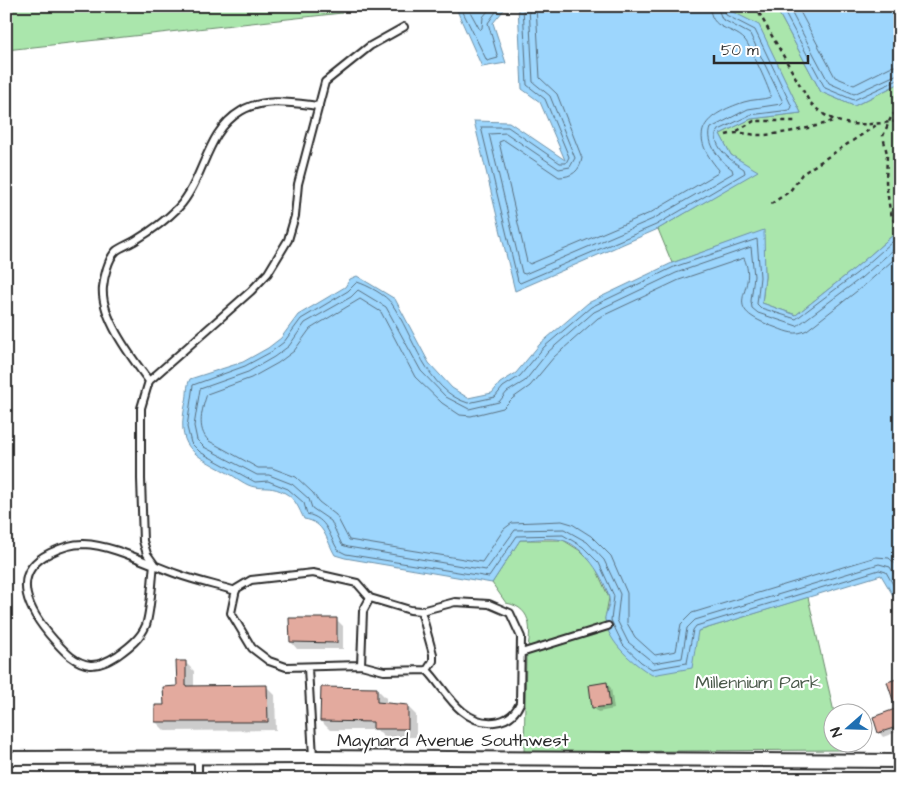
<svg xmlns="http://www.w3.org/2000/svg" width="906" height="785" viewBox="0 0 906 785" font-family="'Architects Daughter',sans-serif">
	<rect width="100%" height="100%" fill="#fff"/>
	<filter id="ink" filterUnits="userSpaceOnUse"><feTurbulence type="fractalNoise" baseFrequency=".02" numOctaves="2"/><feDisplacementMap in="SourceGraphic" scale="10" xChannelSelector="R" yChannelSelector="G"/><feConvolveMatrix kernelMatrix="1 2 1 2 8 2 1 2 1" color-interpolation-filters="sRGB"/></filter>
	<g filter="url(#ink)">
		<!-- green -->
		<path fill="#aae6ac" stroke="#6a886c" d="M6,6H342V13L6,50Z
			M728,6H775L821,92L854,106L900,83V229L854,269L796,315L762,303L765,277L763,231L672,263L658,229L757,171L731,155L720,134L751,119L801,113L759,26L729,10Z
			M520,540H563L579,550L595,566L609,598L605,619L620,649L698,631L808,597L834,712V742L841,743L843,750L524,752L526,657C531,634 535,608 506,603L492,583Z
			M900,775V779H754Z"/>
		<!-- water -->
		<path fill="#9dd6fd" stroke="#6f92a9" d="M455,6H507L493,23L506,63L482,67Z
			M518,6H728L729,10L759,25L801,113L751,119L720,134L731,155L758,171L658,229L515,291L474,121L509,122L565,160L540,102L522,89Z
			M775,6H900V83L854,106L821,92Z
			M900,229V607L881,575L698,631L692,668L652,675C633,663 609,644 605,620C604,614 611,606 609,598C605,578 583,545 562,540C550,537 533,540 520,540L492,583L345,558L335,555C326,540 325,522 304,519C299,509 296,499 285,493C272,486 266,489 255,487C246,486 236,477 228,473C192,454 175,447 186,401C188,393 186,387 190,379L243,362L268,348L281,338L298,315L345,287L350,279L357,276L395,299L429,363L452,388L468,398L492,393L500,383L516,373L540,344L588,303L672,263L764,230L765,277L762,303L796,315L854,269Z"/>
		<!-- shadow -->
		<path fill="#0003" d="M336,619L343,626V649H297L291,642Z
			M185,662L194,671V687L266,686L275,695L276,730L165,731L156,722L178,688Z
			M607,684L611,688L614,709L598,712L593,707Z
			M377,689L386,698V704L407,706L416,715V737H384L377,730H330L321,721Z
			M895,711L900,716V731L883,737L879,732Z"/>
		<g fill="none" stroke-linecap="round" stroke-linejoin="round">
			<!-- shore -->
			<path stroke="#596f7f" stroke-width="1" d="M460,6L487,61L498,58L488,23L500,6
				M467,6L480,30L482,28L483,17L492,6
				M523,6L527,85L545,99L569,157L566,163H560L508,127H481L518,281L520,283L656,225L745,173L744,169C733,162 711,147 717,131L750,115L790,110L792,107L755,30L726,15L724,6
				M529,6L533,82L550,96L575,158L570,167L559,169L506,133L489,134L522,273L525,274L653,219L733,173L732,169C721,162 705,143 711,128L748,109L781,104L783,102L750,34L722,19L717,6
				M536,6L540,78L557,94L582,158C580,171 572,177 559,177L504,140L499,142L527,262L530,264L650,213L718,173L719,170C686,132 705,115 744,102C753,99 763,100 771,97C771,92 749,44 745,40C732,26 710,31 710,6
				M781,6L825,88L854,100L900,79
				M788,6L829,83L854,94L900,73
				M797,6L835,77L854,85L890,67L900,65
				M900,235L857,273L796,319L761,308L757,304L760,277L757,239L674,267L591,307L544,347L520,376L503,387L495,397L468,403C427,391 413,335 392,304C386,295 367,285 357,282L348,291L301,319L284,342L271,352L245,366L193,385L187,427L191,443L200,452L255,482L268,481L288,489L304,503L307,514C328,519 328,534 338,550L346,554L489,577L517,536L563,535L583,547L599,563L614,596L611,620L623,645L641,662L652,669L687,663L693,630L696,626L879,570L886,572L900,597
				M900,244L861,278L797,326L758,313L752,308L751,301L754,276L751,247L676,273L594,312L548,352L525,381L507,392L499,402L469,409L446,397L421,371L386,307L358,290L351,297L305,323L289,346L274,357L248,372L200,389L194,426L197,440L204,447L257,475H269L292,484L309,499L312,508L331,521L342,545L348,547L486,570L515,530L564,529L587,542L604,560L620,594L617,620L628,642L654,663L682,658L687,628L695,620L879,564L890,567L900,584
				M900,254L866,284L807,330C796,336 787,332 777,328C714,306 760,294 744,258L679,280L598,318L554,357L530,386L513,398L503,408L471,416L460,415L442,403L415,377L381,312L360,299L310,329L294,351L278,363L251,378L207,394C202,409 196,429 209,441L258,468H272L296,477L313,493L319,502L336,515L349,540L482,562L504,529L512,523L562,521L572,524L591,536L611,556L627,593V623L635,637L655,655L676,651L681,624L692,613L876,557L889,558L900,568"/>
		</g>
		<!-- building -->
		<path fill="#e3aa9e" stroke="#2b2b2b" d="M289,618H337V643L290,642Z
			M176,661H186V686L267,685L268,722H155V705H164L163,687L177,686Z
			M900,678V715H898L887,682Z
			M607,682L610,706L592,708L589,685Z
			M321,687L377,688V702L408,705V729H373V722L320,721Z
			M895,709L900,726L878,733L873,717Z"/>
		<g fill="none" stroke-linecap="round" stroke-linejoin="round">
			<defs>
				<path id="lane" d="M149,381C132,358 100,317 103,287C104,277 108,259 116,251C121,247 130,244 136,240C151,231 166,220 178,208C205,179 205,132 241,111C264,97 294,103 319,106
					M313,573L357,583L370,598L410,610L421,611L455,602L489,604L510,613L521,637L520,703C510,727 481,727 462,711C448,700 440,683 427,670L384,671L361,665L286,667L269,661L252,648L231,613L236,589L251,580Z
					M236,591C216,585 196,581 177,574C148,564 114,545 83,544C72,544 60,548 50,553C7,574 30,613 54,640C64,651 74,663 90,665C100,666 110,660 118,655C129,647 141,638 146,625C151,611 152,580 154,564L147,554L143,541L141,479V408L149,381L251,291L268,273L288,240L295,216L298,184L325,82L370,46L404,27
					M421,611L433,654V661L427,670
					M521,653L608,626
					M361,665L363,611L370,598
					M308,668L313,757
					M198,779V758"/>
				<path id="street" d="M6,758L313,757L900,761"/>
			</defs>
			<!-- lane casing -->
			<use href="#lane" stroke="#2b2b2b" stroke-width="10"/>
			<!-- street casing -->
			<use href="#street" stroke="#2b2b2b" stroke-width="16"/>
			<!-- path -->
			<path stroke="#2b2b2b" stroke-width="2.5" stroke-dasharray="4 4" stroke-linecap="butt" d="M755,6L809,101C835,131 863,125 900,121
				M737,131L754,121H798
				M726,135C742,130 749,136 765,135C780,134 818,127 832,121
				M771,204L790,191L802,174L878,124
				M898,230L890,211L886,182L887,154L883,136L892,115L900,111"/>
			<!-- lane -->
			<use href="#lane" stroke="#fff" stroke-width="6"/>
			<!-- street -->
			<use href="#street" stroke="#fff" stroke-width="12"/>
		</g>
	</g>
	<g text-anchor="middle" stroke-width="4.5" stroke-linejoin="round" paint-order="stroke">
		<!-- park labels -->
		<g font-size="18" fill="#4b5a4b" stroke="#fff">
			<text x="758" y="688">Millennium Park</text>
		</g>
		<!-- street labels -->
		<g font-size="18" fill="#2b2b2b" stroke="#fff">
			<text x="453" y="746">Maynard Avenue Southwest</text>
		</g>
	</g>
	<!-- margin -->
	<rect width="906" height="785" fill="none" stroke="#fff" stroke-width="25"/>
	<rect x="12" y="12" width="881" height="760" fill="none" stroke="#2b2b2b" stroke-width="2" filter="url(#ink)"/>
	<!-- north arrow -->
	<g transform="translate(848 728) rotate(250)"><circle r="24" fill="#ffffff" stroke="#aaaaaa"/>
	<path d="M0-4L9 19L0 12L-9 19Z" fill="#1f6fb2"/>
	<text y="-8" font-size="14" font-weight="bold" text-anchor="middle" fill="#2b2b2b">N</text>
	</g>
	<!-- scale -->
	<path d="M714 55v8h94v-8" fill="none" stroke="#2b2b2b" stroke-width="2.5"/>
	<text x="721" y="55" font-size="15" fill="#2b2b2b" stroke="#ffffff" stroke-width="4" paint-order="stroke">50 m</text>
</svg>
